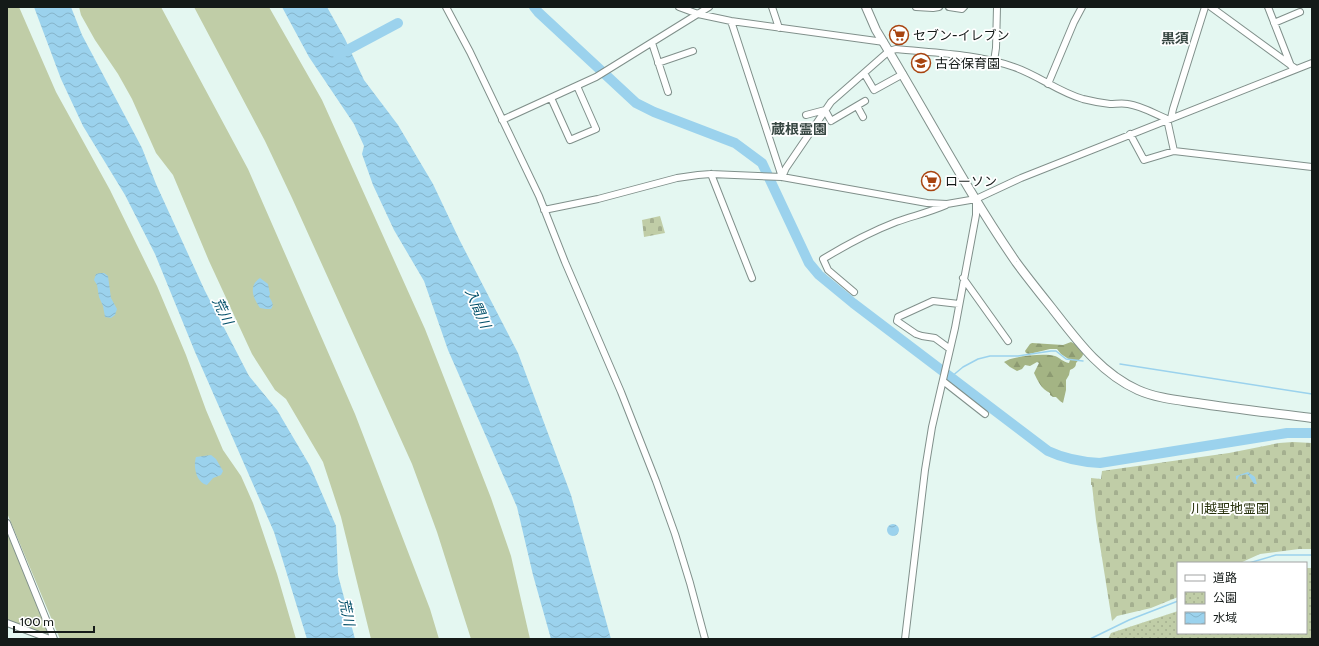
<svg xmlns="http://www.w3.org/2000/svg" width="1319" height="646" viewBox="0 0 1319 646" font-family="Cabin,'Noto Sans JP',sans-serif">
	<defs>
		<pattern id="forest-firs" width="22" height="20" patternUnits="userSpaceOnUse"><rect width="22" height="20" fill="#a4b484"/><path d="M5 1l3.5 6h-7zM16 11l3.5 6h-7z" fill="#8c9a71"/></pattern>
		<pattern id="cemetery-stones" width="16" height="16" patternUnits="userSpaceOnUse"><rect width="16" height="16" fill="#c0cda7"/><path d="M2 7V4a2 2 0 0 1 4 0v3zM10 15v-3a2 2 0 0 1 4 0v3z" fill="#a4af8f"/></pattern>
		<pattern id="park-dots" width="8" height="8" patternUnits="userSpaceOnUse"><rect width="8" height="8" fill="#c0cda7"/><path d="M2 2h.1M6 6h.1" fill="none" stroke="#a4af8f" stroke-width="1.8" stroke-linecap="round"/></pattern>
		<pattern id="water-waves" width="16" height="10" patternUnits="userSpaceOnUse"><rect width="16" height="10" fill="#9bd2ed"/><path d="M0 5q4-4 8 0t8 0" fill="none" stroke="#85b4ca"/></pattern>
	</defs>
	<rect width="100%" height="100%" fill="#e4f7f1"/>
	<!-- grass -->
	<path fill="#c0cda7" d="M7,7H19L56,92L110,190L157,286L186,355L206,410L223,450L241,476L253,503L277,574L296,639H60L7,513Z
		M79,7H161L248,169L355,414L430,609L439,639H371L341,517L323,462L286,399L275,390L252,354L209,261L173,175L156,153L132,99L118,74L95,40L81,15Z
		M194,7H269L322,100L425,329L491,498L511,556L530,639H471L437,532L412,464L292,198L265,141Z
		M7,529L50,635L48,636L7,620Z"/>
	<!-- forest -->
	<path fill="url(#forest-firs)" d="M1071,342C1075,344 1084,348 1083,354C1083,357 1078,360 1076,363C1076,367 1074,368 1070,370L1069,375L1066,380V390L1063,403L1060,401L1056,397H1053L1050,395V393C1041,389 1038,381 1034,373L1039,363L1037,362L1030,366L1025,365L1022,369L1017,371L1010,367L1004,362C1012,356 1045,353 1055,356C1060,358 1063,362 1069,363L1070,360L1061,354L1057,349H1050L1029,354L1026,353L1025,351L1030,344L1032,343L1063,345Z"/>
	<!-- cemetery -->
	<path fill="url(#cemetery-stones)" d="M660,216L665,233L644,237L642,220Z
		M1293,442L1312,443V549H1299L1260,554L1240,563H1178V597L1151,608L1117,616L1112,621L1096,520L1092,485H1091V478L1101,479L1102,471L1229,453L1279,443Z"/>
	<!-- park -->
	<path fill="url(#park-dots)" d="M1306,568H1312V639H1108L1111,633L1178,611V633H1306Z"/>
	<!-- water -->
	<path fill="url(#water-waves)" d="M34,7H71L82,35L142,148L156,184L205,291L249,376L277,410L310,466L336,526L338,575L355,639H307L274,532L195,352L155,254L125,195L83,126L61,79Z
		M282,7H327L345,39L364,80L398,125L433,184L460,241L518,353L571,495L611,639H551L533,575L517,507L448,350L424,281L394,230L373,185L362,154L364,146L354,124L309,57Z
		M100,273H104L108,276L111,298L117,309L115,315L111,318L105,317L103,306L99,297L97,285L94,280L96,274Z
		M260,278L268,284L270,294L269,296C271,301 275,304 271,309H266L260,308C253,298 248,286 260,278Z
		M211,455L216,459L223,471L221,475L213,478L207,485C196,483 193,466 196,457Z
		M1248,472L1255,477L1257,484H1254L1249,476L1247,474L1239,476L1237,480L1236,479V476Z
		M887 530a6 6 0 1 1 12 0a6 6 0 1 1-12 0Z"/>
	<g fill="none" stroke-linecap="round" stroke-linejoin="round">
		<!-- stream -->
		<path stroke="#9bd2ed" stroke-width="1.5" d="M1188,150L1216,153
			M1120,364L1312,394
			M951,377L963,367L978,359L990,356H1018L1051,351H1056L1066,359L1083,361
			M1249,563L1276,555H1312
			M1090,639L1129,620L1178,601"/>
		<!-- river -->
		<path stroke="#9bd2ed" stroke-width="10" d="M534,7L538,12L636,103L654,112L735,143L762,163L809,263L819,275L853,303L1048,451C1065,459 1081,462 1100,463L1287,433H1312
			M338,55L398,23"/>
		<defs>
			<path id="minor" d="M446,7L470,52L539,196L565,262L621,392L656,481L675,534L690,583L705,639
				M679,7L698,14L731,21L884,42
				M772,7L779,28
				M916,7L933,8L939,7
				M949,7L962,9L964,7
				M1211,7L1296,69
				M1268,7L1291,66
				M731,21L782,177
				M1274,23L1300,12
				M652,43L668,92
				M994,61L996,48L997,7
				M658,63L693,51
				M864,73L874,90L903,74
				M1048,84L1074,22L1082,7
				M551,98L570,140L596,129L577,86
				M857,106L863,117
				M806,115L825,110L831,121L865,101
				M1171,118L1173,109L1205,7
				M502,120L596,77L709,7
				M1130,134L1144,160L1174,151L1312,167
				M711,174L752,278
				M782,177L786,168L831,102L889,51L896,49C935,53 977,54 1014,67C1038,75 1058,92 1083,99C1091,101 1101,103 1110,104C1116,104 1122,103 1128,104C1142,106 1155,114 1167,119L1174,151
				M544,210L598,199L677,178L698,175L711,174L782,177L927,203L947,204L976,199L1021,178L1312,63
				M963,278L1008,341
				M854,292L828,270L823,259C846,245 870,232 896,222C913,216 930,212 946,205
				M950,349L935,338L922,336L916,334L897,321L898,317L933,301L959,304
				M943,381L985,414
				M7,523L54,639
				M7,623L50,639
				M905,639L925,470L932,427L955,328L976,215V201"/>
			<path id="tertiary" d="M866,7L876,30C923,107 965,188 1016,262C1027,277 1039,292 1051,307C1076,339 1100,373 1138,390C1156,398 1177,400 1197,403C1235,409 1273,413 1312,418"/>
		</defs>
		<!-- minor casing -->
		<use href="#minor" stroke="#80908b" stroke-width="8"/>
		<!-- tertiary casing -->
		<use href="#tertiary" stroke="#80908b" stroke-width="10"/>
		<!-- minor -->
		<use href="#minor" stroke="#fff" stroke-width="6"/>
		<!-- tertiary -->
		<use href="#tertiary" stroke="#fff" stroke-width="8"/>
	</g>
	<!-- icons -->
	<defs>
		<symbol id="supermarket-ring" viewBox="-11 -11 22 22"><circle r="9.5" fill="#fff" stroke="#a84410" stroke-width="1.5"/><path d="M-6-5.5h2.5l.6 2H6L4.5 2H-2.5L-4.4-4H-6ZM-1.5 3.2a1.3 1.3 0 1 0 .1 0ZM3 3.2a1.3 1.3 0 1 0 .1 0Z" fill="#a84410"/></symbol>
		<symbol id="school-ring" viewBox="-11 -11 22 22"><circle r="9.5" fill="#fff" stroke="#a84410" stroke-width="1.5"/><path d="M0-5L7-2L0 1L-7-2ZM-4 1L0 2.5L4 1V4Q0 6-4 4Z" fill="#a84410"/></symbol>
	</defs>
	<g fill-rule="evenodd">
		<use href="#supermarket-ring" x="888" y="24" width="22" height="22"/>
		<use href="#school-ring" x="910" y="52" width="22" height="22"/>
		<use href="#supermarket-ring" x="920" y="170" width="22" height="22"/>
	</g>
	<g text-anchor="middle" stroke-width="3.5" stroke-linejoin="round" paint-order="stroke">
		<!-- poi labels -->
		<g font-size="13" fill="#141a18" stroke="#fff" text-anchor="start">
			<text x="913" y="40">セブン-イレブン</text>
			<text x="935" y="68">古谷保育園</text>
			<text x="945" y="186">ローソン</text>
		</g>
		<!-- park labels -->
		<g font-size="13" fill="#28320d" stroke="#fff">
			<text x="1230" y="513">川越聖地霊園</text>
		</g>
		<!-- neighbourhood labels -->
		<g font-size="14" font-weight="bold" fill="#364641" stroke="#fff">
			<text x="1175" y="43">黒須</text>
			<text x="799" y="134">蔵根霊園</text>
		</g>
		<!-- water labels -->
		<g font-size="14" font-style="italic" fill="#05516b" stroke="#fff">
			<text transform="translate(478 308) rotate(66)" y="5">入間川</text>
			<text transform="translate(223 311) rotate(64)" y="5">荒川</text>
			<text transform="translate(347 612) rotate(78)" y="5">荒川</text>
		</g>
	</g>
	<!-- border -->
	<rect width="1319" height="646" fill="none" stroke="#141a18" stroke-width="16"/>
	<!-- legend -->
	<rect x="1177" y="562" width="130" height="72" fill="#ffffff" stroke="#a1a3a3"/>
	<rect x="1185" y="575" width="20" height="6" fill="#ffffff" stroke="#a1a3a3"/>
	<text x="1213" y="582" font-size="12" fill="#141a18">道路</text>
	<rect x="1185" y="592" width="20" height="12" fill="url(#park-dots)" stroke="#a1a3a3"/>
	<text x="1213" y="602" font-size="12" fill="#141a18">公園</text>
	<rect x="1185" y="612" width="20" height="12" fill="url(#water-waves)" stroke="#a1a3a3"/>
	<text x="1213" y="622" font-size="12" fill="#141a18">水域</text>
	<!-- scale -->
	<path d="M14 626v6h80v-6" fill="none" stroke="#141a18" stroke-width="2"/>
	<text x="20" y="626" font-size="12" fill="#141a18" stroke="#ffffff" stroke-width="3" paint-order="stroke">100 m</text>
</svg>
